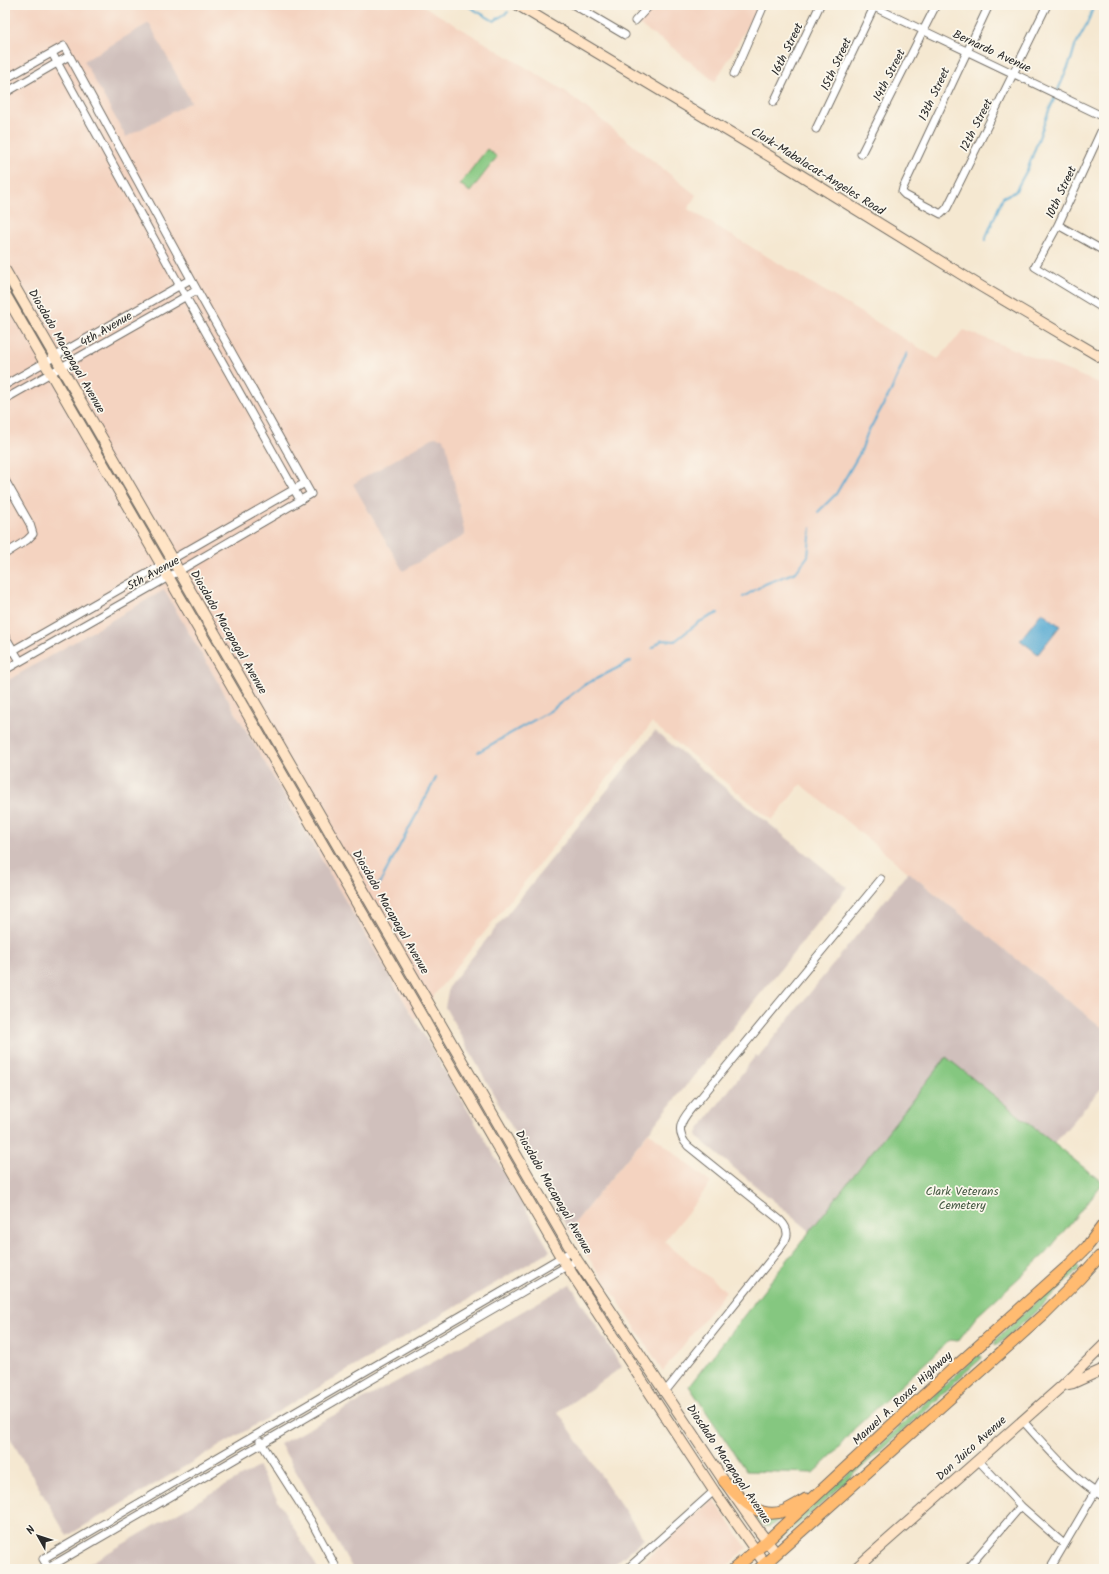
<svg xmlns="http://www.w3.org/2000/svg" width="1109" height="1574" viewBox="0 0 1109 1574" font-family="Kalam,sans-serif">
	<rect width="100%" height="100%" fill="#fbf7ec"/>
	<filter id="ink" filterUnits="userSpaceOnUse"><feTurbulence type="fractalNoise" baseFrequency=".025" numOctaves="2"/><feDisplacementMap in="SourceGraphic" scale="8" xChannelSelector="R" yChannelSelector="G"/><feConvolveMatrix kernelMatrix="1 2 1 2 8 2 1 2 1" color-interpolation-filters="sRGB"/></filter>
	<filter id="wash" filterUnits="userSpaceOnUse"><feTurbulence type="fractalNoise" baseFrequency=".012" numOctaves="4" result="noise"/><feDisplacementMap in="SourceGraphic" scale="16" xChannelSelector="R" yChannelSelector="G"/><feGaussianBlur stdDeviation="0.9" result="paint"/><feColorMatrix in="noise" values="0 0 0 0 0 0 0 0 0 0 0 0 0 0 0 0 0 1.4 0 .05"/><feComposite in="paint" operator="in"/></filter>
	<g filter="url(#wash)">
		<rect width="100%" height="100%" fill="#f5e8d1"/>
		<!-- built -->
		<path fill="#f4d3c0" d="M5,5H422L565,91L696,195L688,209L938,359L964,330L1104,385V1029L908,872L801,784L772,820L652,723L415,1019L164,590L5,682Z
			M653,5H755L759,7L715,82L668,44L636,23Z
			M649,1132L711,1183L664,1242L726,1291L663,1371L617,1299L569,1230Z
			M713,1499L747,1548L724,1569H635Z"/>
		<!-- industrial -->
		<path fill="#d0c0bc" d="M149,23L191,102L126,137L84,61Z
			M434,437L442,438L446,443L465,535L403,571L353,484Z
			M164,590L550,1251L67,1536L5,1429V682Z
			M655,731L847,887L569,1230L445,1007L449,986Z
			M908,872L1104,1029V1085L1054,1144L946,1058L874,1151L810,1231L698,1138L697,1133L700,1128L756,1055L758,1057Z
			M570,1284L622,1367L558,1412L644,1539L609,1569H353L280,1444L437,1360Z
			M258,1467L318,1569H80L168,1518Z"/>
		<!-- green -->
		<path fill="#85c780" stroke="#587956" d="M487,149L497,157L470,192L460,184Z
			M946,1057L1103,1183L1046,1253L976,1317L958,1341L950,1340L854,1429L833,1454L813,1473L746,1471L689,1386Z
			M1077,1265L1079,1267L1078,1270L1043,1305L998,1345H995V1341L1074,1266Z
			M978,1355L982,1356L981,1359L960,1377L940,1397L788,1534L777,1541L776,1540Z
			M753,1514L779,1517L780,1519C767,1532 762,1526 753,1514Z"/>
		<!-- water -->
		<path fill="#55a9d1" stroke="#406a7e" d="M1042,612L1060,626L1038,654L1020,640Z"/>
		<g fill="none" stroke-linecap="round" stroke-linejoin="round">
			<!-- stream -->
			<path stroke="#55a9d1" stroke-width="2" d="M466,5L494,21L508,12
				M985,240L1003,197L1015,192L1028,168L1048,113L1071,60L1075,46L1087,24L1094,5
				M818,512L836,494L861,451L867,434L891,391L907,353
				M743,597L765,584L796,572L808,556L811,528
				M652,648L662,640L675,641L699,622L718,613
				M478,752L550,711L584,685L631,661
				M376,890L436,778"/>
		</g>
	</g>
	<g filter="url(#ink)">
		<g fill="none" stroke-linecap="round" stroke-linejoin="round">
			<defs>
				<path id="street" d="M574,5L625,35
					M870,5L1104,117
					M989,5L903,188L902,192L905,195L941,214L947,208L1047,5
					M635,21L650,5
					M52,53L186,297L300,500
					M734,74L764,5
					M5,79L64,46L197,290L311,494L179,571L5,670
					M5,93L69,56
					M774,102L820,5
					M1104,125L1058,225L1035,267L1104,309
					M816,129L874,7
					M861,154L936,5
					M1058,225L1104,251
					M5,385L191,279
					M5,399L197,290
					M5,480L30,524L33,534L27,540L5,554
					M5,636L20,661
					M5,655L305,483
					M664,1393L776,1253C786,1241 793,1233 780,1220L688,1146C669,1126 690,1111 703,1095L881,879
					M1022,1420C1045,1445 1074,1481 1104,1497
					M260,1441L311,1521L337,1569
					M978,1460L1021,1506L1064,1544
					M48,1568L577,1260
					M49,1569L43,1559L572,1251
					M627,1569L714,1491
					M967,1569L1021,1506
					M1050,1569L1104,1477"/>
				<path id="secondary" d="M518,5L786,166L982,287L1104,359
					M5,270L577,1260L724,1481L759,1531L776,1553
					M5,294L561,1257L714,1491L765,1564
					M1063,1385L1073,1383L1104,1369
					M855,1569L1062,1386L1104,1345"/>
				<path id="primary" d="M1089,1244L1104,1224
					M724,1481C739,1497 758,1521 784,1511C791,1508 799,1503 806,1499
					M734,1569L766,1542L923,1396L1070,1264L1087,1247
					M759,1569L1044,1314L1080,1278L1099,1257"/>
			</defs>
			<!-- street casing -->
			<use href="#street" stroke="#726d65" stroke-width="9"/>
			<!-- secondary casing -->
			<use href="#secondary" stroke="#726d65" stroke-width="12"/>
			<!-- primary casing -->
			<use href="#primary" stroke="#726d65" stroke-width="13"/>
			<!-- street -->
			<use href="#street" stroke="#fff" stroke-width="7"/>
			<!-- secondary -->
			<use href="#secondary" stroke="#ffe4c6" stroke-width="10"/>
			<!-- primary -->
			<use href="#primary" stroke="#ffbb71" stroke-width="11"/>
		</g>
	</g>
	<g text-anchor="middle" stroke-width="3.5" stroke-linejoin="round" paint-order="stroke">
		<!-- street labels -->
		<g font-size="12" fill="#2b2b2b" stroke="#fbf7ec">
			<text transform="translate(787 49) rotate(-64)" y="4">16th Street</text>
			<text transform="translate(992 51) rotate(25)" y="4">Bernardo Avenue</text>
			<text transform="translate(836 64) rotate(-65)" y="4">15th Street</text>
			<text transform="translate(889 75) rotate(-63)" y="4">14th Street</text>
			<text transform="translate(934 94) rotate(-65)" y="4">13th Street</text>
			<text transform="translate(976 125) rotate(-63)" y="4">12th Street</text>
			<text transform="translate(818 171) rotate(32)" y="4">Clark-Mabalacat-Angeles Road</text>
			<text transform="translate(1061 192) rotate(-65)" y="4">10th Street</text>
			<text transform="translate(106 329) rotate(-30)" y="4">4th Avenue</text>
			<text transform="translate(67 351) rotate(60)" y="4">Diosdado Macapagal Avenue</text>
			<text transform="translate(153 573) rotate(-29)" y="4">5th Avenue</text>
			<text transform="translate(229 632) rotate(60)" y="4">Diosdado Macapagal Avenue</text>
			<text transform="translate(391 912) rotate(60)" y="4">Diosdado Macapagal Avenue</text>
			<text transform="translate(554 1192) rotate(60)" y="4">Diosdado Macapagal Avenue</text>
			<text transform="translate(902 1398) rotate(-43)" y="4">Manuel A. Roxas Highway</text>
			<text transform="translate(971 1448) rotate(-42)" y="4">Don Juico Avenue</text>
			<text transform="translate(729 1464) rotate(56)" y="4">Diosdado Macapagal Avenue</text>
		</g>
		<!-- park labels -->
		<g font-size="12" fill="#465a44" stroke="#fbf7ec">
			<text x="962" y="1195">Clark Veterans<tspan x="962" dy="14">Cemetery</tspan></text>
		</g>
	</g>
	<!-- margin -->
	<rect width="1109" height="1574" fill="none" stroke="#fbf7ec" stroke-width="20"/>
	<!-- north arrow -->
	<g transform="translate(38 1536) rotate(309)" stroke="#fbf7ec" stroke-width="3" paint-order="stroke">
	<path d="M0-3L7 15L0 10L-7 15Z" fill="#2b2b2b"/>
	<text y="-6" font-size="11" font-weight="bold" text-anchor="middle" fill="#2b2b2b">N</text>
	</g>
</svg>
